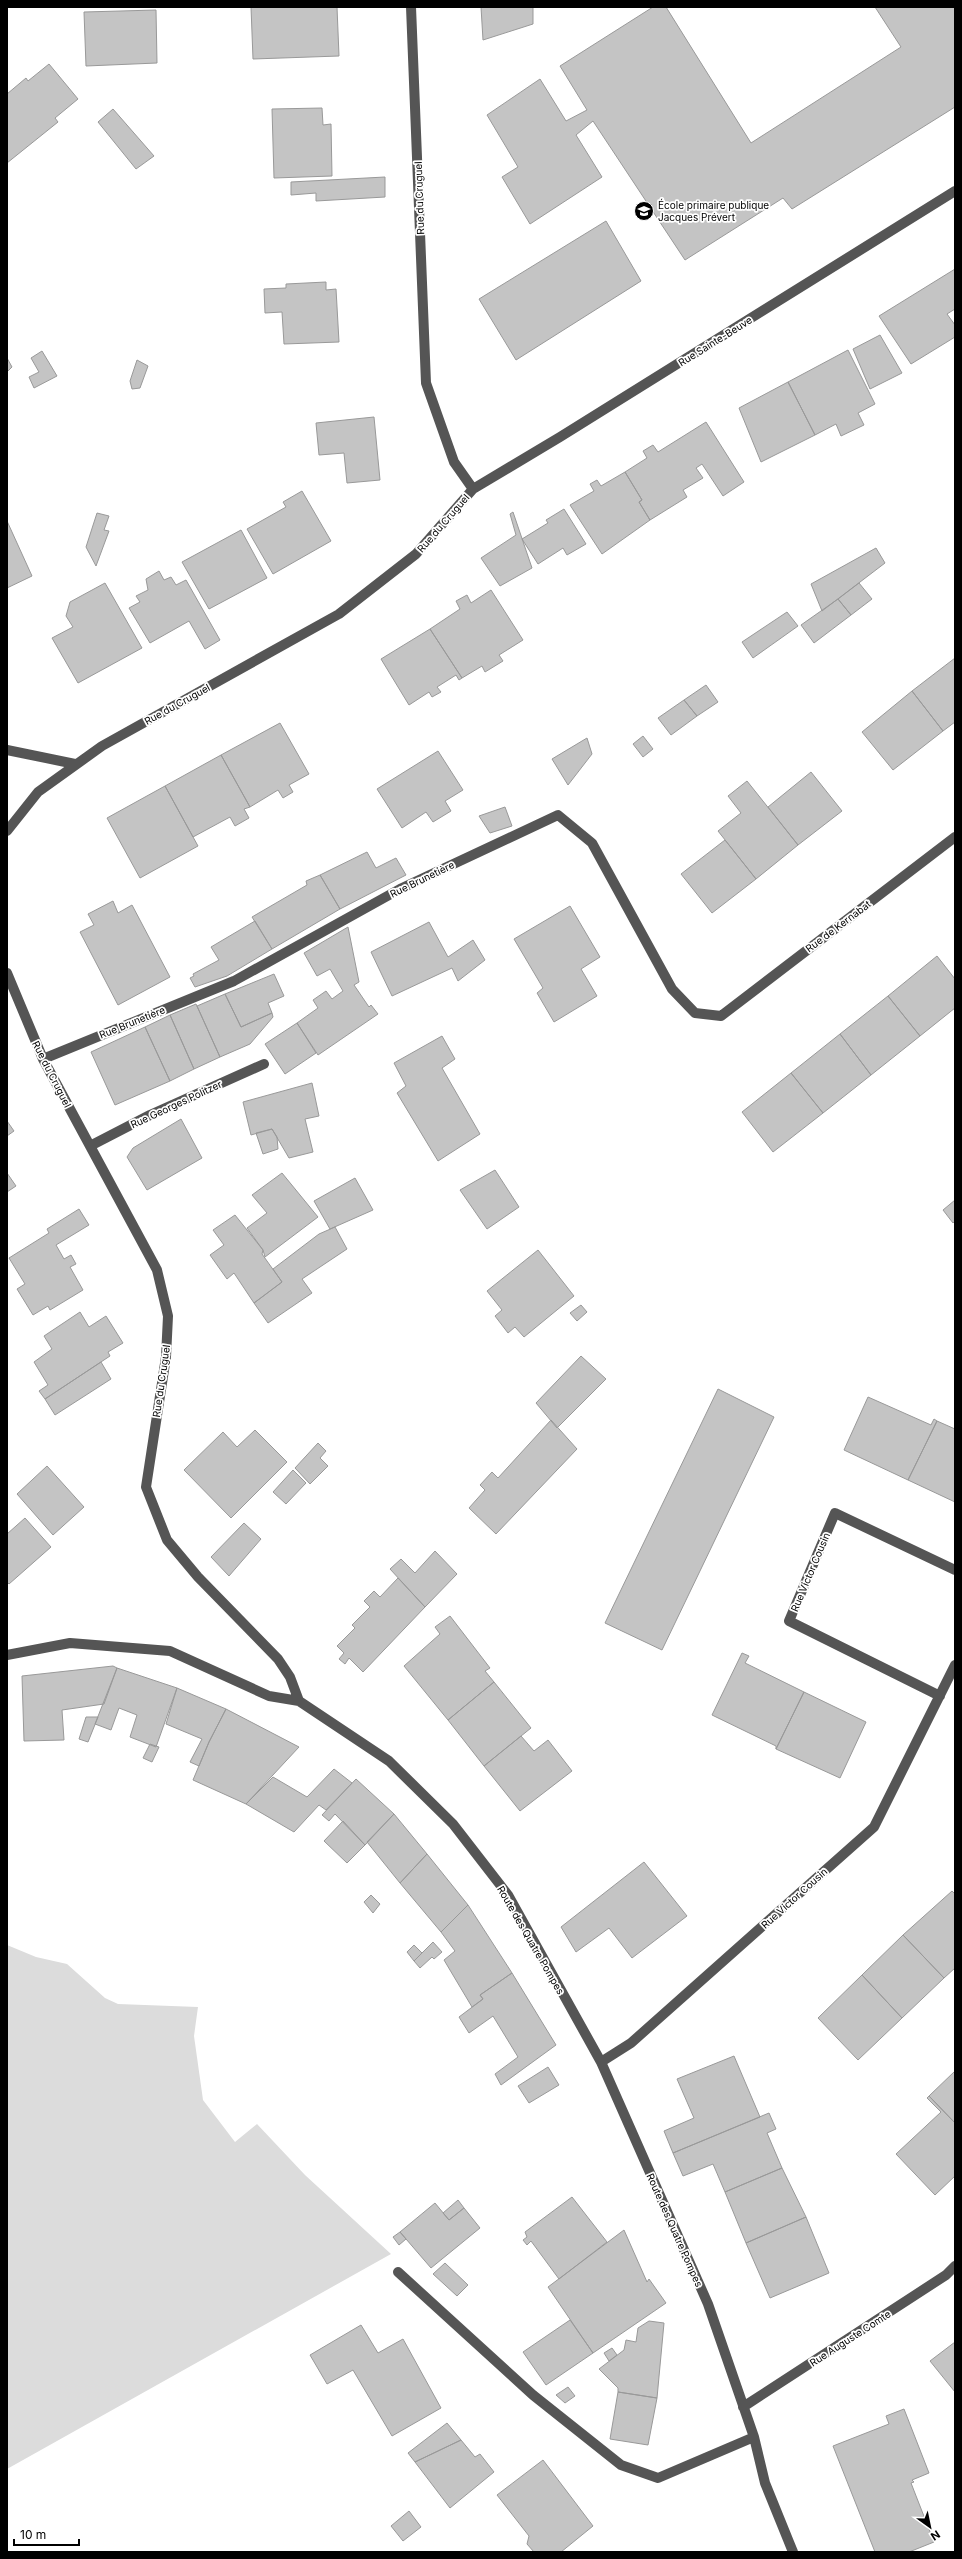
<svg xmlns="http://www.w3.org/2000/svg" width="962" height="2559" viewBox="0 0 962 2559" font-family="Inter,sans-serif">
	<rect width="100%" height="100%" fill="#fff"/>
	<!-- green -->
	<path fill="#dcdcdc" d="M7,1945L36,1957L67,1964L105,1998L118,2004L198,2007L194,2036L203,2100L235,2142L257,2124L305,2175L391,2254L7,2469Z"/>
	<!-- building -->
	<path fill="#c4c4c4" stroke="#999" d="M251,7H337L339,56L253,59Z
		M481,7H533V24L483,40Z
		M653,7H666L751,143L901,47L875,7H955V107L792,209L783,198L685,260L593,121L576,135L602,177L530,224L502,177L518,167L487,115L540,79L566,121L587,110L560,66Z
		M156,10L157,63L86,66L84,12Z
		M49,64L78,99L55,118L58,122L7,163V94L26,78L28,81Z
		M322,108L323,125L331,124L332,176L274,178L272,109Z
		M113,109L154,156L136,169L98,122Z
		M385,177V197L316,201V193L291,195V182Z
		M606,221L641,281L516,360L479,299Z
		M955,269V309L947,314L955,325V337L911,364L879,316Z
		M326,282V290L336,289L339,342L284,344L282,312L265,313L264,289L286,288V284Z
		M880,335L902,373L870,389L853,349Z
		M848,350L875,404L858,413L864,425L841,436L836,424L815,435L788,382Z
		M42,351L57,376L34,388L29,377L39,372L31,358Z
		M7,358L12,367L7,372Z
		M137,360L148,366L140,388L132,389L130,381Z
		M788,382L815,435L761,462L739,408Z
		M374,417L380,480L347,483L344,453L319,455L316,423Z
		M706,422L744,482L723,496L702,464L696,468L703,478L683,490L687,497L650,520L639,502L642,500L625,472L647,458L643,451L653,445L658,452Z
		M625,472L642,500L639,502L650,520L602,554L570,505L594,491L590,484L597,480L601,486Z
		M302,491L331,541L273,574L247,529L286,507L283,502Z
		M564,509L586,544L567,555L563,548L538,564L522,539L548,523L546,520Z
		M513,512L532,568L500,586L481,558L516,535L510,514Z
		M97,513L109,516L104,530L109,531L96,566L86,547Z
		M7,521L32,576L7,588Z
		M241,530L267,578L209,609L182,562Z
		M876,548L885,563L822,611L811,584Z
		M159,571L164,580L171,577L176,585L186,580L220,640L205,649L189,621L150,643L129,608L140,602L136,596L148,590L146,579Z
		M105,583L142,648L78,683L52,638L73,627L66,616L70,602Z
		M859,583L872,599L851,615L838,599Z
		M491,590L523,640L499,655L503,661L485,672L482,666L462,678L430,629L460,609L456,601L467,595L471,603Z
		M838,599L851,615L814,643L801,625Z
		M787,612L798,626L753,658L742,642Z
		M430,629L462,678L459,680L456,675L437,687L441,692L432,697L429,692L409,705L381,659Z
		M955,658V722L943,731L912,691Z
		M706,685L718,702L697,716L684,700Z
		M912,691L943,731L893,770L862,732Z
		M684,700L697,716L671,735L658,718Z
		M280,723L309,774L289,785L293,792L283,798L278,790L250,807L221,755Z
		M643,736L653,749L643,757L633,744Z
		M587,738L592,754L568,785L552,759Z
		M438,751L463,790L445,801L451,811L433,822L426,812L402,828L377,789Z
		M221,755L250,807L244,809L249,818L235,826L230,817L193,837L165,786Z
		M811,772L842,811L798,845L768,807Z
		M747,781L798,845L756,879L718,831L741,813L728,796Z
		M165,786L198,846L140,878L107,818Z
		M505,807L512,826L490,833L479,816Z
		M725,840L756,879L712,913L681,874Z
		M367,852L376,868L396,858L406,875L340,909L320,875Z
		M320,875L340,909L272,949L252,917L307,885L306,881Z
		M113,901L118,913L132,905L170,977L118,1005L80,932L94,925L88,914Z
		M570,906L600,957L581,969L597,996L554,1022L537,993L543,988L514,939Z
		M255,921L272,949L227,976L195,987L190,978L194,976L193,974L219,960L211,947Z
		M429,922L448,957L473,940L485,960L458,981L452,968L392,996L371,952Z
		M348,927L359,982L354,985L369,1007L371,1005L378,1014L318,1055L297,1023L318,1008L313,1000L326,991L332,999L343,991L330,969L317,976L304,953Z
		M937,956L955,979V1008L920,1036L888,996Z
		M274,974L284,996L268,1003L272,1013L241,1027L225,994Z
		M225,994L241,1027L272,1013L273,1017L250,1044L220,1057L197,1006Z
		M888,996L920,1036L871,1075L840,1034Z
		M196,1004L220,1057L194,1069L170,1015Z
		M170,1015L194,1069L170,1081L145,1027Z
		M297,1023L316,1053L285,1074L265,1044Z
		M145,1027L170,1081L115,1105L91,1052Z
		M840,1034L871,1075L823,1113L791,1073Z
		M442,1036L455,1059L442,1068L480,1134L438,1161L397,1093L406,1086L394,1063Z
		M791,1073L823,1113L773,1152L742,1112Z
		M312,1083L319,1116L305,1119L313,1152L289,1158L272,1129L251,1135L243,1102Z
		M181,1119L202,1158L147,1190L127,1157L133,1148Z
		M7,1121L14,1131L7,1136Z
		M272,1129L277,1137L278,1149L263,1154L256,1133Z
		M495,1170L519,1207L487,1229L460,1190Z
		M7,1173L16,1186L7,1192Z
		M282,1173L318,1217L265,1257L263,1250L247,1228L267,1213L252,1195Z
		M355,1178L373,1210L330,1229L314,1201Z
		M955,1200V1221L953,1223L943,1210Z
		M79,1209L89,1225L56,1245L64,1259L71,1255L76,1264L70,1267L83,1290L50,1310L48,1306L33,1315L17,1289L25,1284L9,1258L49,1233L47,1229Z
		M235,1215L263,1250L262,1254L282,1282L254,1303L234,1273L227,1279L210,1255L224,1245L213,1230Z
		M335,1227L347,1249L302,1279L312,1293L268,1323L254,1303L282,1282L273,1269L319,1234Z
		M538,1250L574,1296L524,1337L515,1327L508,1333L495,1316L502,1310L487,1291Z
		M581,1305L587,1312L577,1321L570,1313Z
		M80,1312L89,1327L106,1316L123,1343L108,1352L110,1356L45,1399L39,1391L48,1385L34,1362L52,1349L44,1336Z
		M581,1356L606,1379L557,1428L536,1403Z
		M101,1362L111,1379L55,1415L45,1399Z
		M718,1389L774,1417L662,1650L605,1623Z
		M868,1397L931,1425L934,1419L937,1421L908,1480L844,1450Z
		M551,1420L577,1449L496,1534L469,1508L485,1490L480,1485L492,1472L498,1478Z
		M937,1421L955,1429V1502L908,1480Z
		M255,1430L287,1462L231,1518L184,1470L223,1432L237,1447Z
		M318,1443L326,1451L320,1458L328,1466L310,1484L295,1468Z
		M47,1466L84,1507L53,1535L17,1494Z
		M293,1470L306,1483L286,1504L273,1492Z
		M25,1518L51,1547L9,1584L7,1582V1534Z
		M244,1523L261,1539L229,1576L211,1557Z
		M435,1551L457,1574L425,1607L390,1569L401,1559L415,1573Z
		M398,1578L425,1607L363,1672L349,1658L345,1664L339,1659L344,1653L337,1646L355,1628L352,1625L370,1607L364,1601L374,1591L380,1597Z
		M450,1616L490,1668L485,1671L494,1682L448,1720L404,1666L440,1634L435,1627Z
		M742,1653L749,1656L745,1663L804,1692L776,1749V1746L712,1715Z
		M113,1666L117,1668L104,1704L62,1710L64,1740L24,1741L22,1676Z
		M117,1668L177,1688L156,1747L130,1737L137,1715L119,1708L111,1730L95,1724Z
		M494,1682L531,1728L484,1766L448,1720Z
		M177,1688L226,1709L209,1742L199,1766L190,1762L202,1739L166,1724Z
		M804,1692L866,1722L840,1778L776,1749Z
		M226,1709L299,1747L246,1804L193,1780L209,1742Z
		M86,1717H98L88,1742L79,1739Z
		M521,1736L534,1751L548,1740L572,1771L520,1811L484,1766Z
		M150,1744L159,1747L152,1762L143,1758Z
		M334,1769L352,1783L326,1810L319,1805L294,1832L246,1804L273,1777L307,1797Z
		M356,1779L394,1814L365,1845L335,1814L329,1821L322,1815Z
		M394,1814L427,1854L400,1883L367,1842Z
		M343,1821L365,1845L347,1863L324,1841Z
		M427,1854L468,1905L441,1932L400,1883Z
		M644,1862L687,1916L632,1958L609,1928L576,1952L561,1927Z
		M952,1891L955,1894V1968L944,1978L903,1935Z
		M371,1895L380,1904L373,1913L364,1902Z
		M468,1905L512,1973L480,1995L483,1999L472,2007L444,1960L455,1951L441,1932Z
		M903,1935L944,1978L902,2018L862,1975Z
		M433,1942L442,1952L434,1959L432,1957L420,1968L414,1961Z
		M414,1945L422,1953L414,1961L407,1952Z
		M512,1973L556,2045L501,2085L495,2074L518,2057L493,2016L469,2033L459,2017L483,1999L480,1995Z
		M862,1975L902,2018L858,2060L818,2018Z
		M734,2056L760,2117L673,2153L664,2131L694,2118L677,2079Z
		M548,2067L559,2085L529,2103L518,2086Z
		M955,2071V2123L929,2096Z
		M929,2096L955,2123V2176L935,2195L896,2154L941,2112L927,2098Z
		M769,2113L776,2129L767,2133L782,2168L725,2192L713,2164L683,2176L673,2153Z
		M782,2168L806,2217L746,2243L725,2192Z
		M572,2197L607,2242L559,2279L531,2241L527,2245L523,2240L527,2237L525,2232Z
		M458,2200L464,2208L449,2220L443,2213Z
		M435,2203L449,2220L464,2208L480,2228L431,2268L400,2232Z
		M806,2217L829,2273L770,2298L746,2243Z
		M624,2230L647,2282L649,2279L666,2303L593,2353L548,2287Z
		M400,2232L406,2239L399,2245L393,2237Z
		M445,2263L468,2285L457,2296L433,2274Z
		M570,2320L593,2353L546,2385L523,2352Z
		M649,2321L664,2323L657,2398L618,2392V2388L599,2369L624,2350L626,2340L636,2342L638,2328Z
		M361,2325L378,2353L403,2339L441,2408L392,2436L353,2370L327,2384L310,2355Z
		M955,2342V2392L930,2361Z
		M612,2348L617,2355L609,2361L604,2353Z
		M568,2387L575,2396L565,2403L556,2395Z
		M618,2392L657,2398L648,2445L610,2439Z
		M904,2409L929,2473L912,2480L914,2482L911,2483L934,2542L909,2552H875L833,2446L889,2424L886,2416Z
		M447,2423L461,2440L415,2462L408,2453Z
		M461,2440L475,2457L480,2454L494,2472L450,2508L415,2462Z
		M543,2460L593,2526L561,2552H534L527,2544L529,2536L497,2495Z
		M409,2511L421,2527L403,2541L391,2526Z"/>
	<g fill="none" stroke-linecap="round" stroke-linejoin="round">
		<!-- minor -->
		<path stroke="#555" stroke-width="10" d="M411,7L426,383L454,462L473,489
			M7,750L75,764
			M7,831L38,792L102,746L339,614L416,554L473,489L560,437L955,191
			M7,973L43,1059L157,1270L168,1316L166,1357L146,1487L167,1540L198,1577L278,1659L290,1677L299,1701
			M43,1059L234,981L400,889L558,815L592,843L672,989L695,1013L721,1016L955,837
			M90,1146L150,1115L264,1064
			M7,1655L70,1643L170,1651L269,1696L299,1701L389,1761L453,1824L508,1895L601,2062L708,2304L754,2437L765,2483L793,2552
			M940,1696L789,1621L835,1513L955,1570
			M601,2062L631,2043L874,1827L955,1665
			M398,2272L533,2395L621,2465L658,2478L754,2437
			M743,2407L946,2275L955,2266"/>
	</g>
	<!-- icons -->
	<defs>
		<symbol id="school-disc" viewBox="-11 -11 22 22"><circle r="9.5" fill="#000" stroke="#fff"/><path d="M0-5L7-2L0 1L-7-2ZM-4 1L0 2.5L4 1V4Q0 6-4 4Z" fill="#fff"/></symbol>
	</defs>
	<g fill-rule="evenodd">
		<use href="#school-disc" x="633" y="200" width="22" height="22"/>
	</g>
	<g text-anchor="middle" stroke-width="3.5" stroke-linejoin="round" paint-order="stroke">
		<!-- street labels -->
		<g font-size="10" fill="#000" stroke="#fff">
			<text transform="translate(419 198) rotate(-92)" y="4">Rue du Cruguel</text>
			<text transform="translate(715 341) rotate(-32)" y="4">Rue Sainte-Beuve</text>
			<text transform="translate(443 523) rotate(-49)" y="4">Rue du Cruguel</text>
			<text transform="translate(177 704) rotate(-29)" y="4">Rue du Cruguel</text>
			<text transform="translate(422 879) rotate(-26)" y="4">Rue Brunetière</text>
			<text transform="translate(838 926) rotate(-37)" y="4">Rue de Kernabat</text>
			<text transform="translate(132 1022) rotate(-22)" y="4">Rue Brunetière</text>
			<text transform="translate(52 1074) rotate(63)" y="4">Rue du Cruguel</text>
			<text transform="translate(176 1104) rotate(-25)" y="4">Rue Georges Politzer</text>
			<text transform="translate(161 1381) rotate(-82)" y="4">Rue du Cruguel</text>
			<text transform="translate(810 1572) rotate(-67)" y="4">Rue Victor Cousin</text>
			<text transform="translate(794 1898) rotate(-42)" y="4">Rue Victor Cousin</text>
			<text transform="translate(531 1940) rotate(60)" y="4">Route des Quatre Pompes</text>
			<text transform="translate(675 2230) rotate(66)" y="4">Route des Quatre Pompes</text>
			<text transform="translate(850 2338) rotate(-33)" y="4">Rue Auguste Comte</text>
		</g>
		<!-- poi labels -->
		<g font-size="10" fill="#000" stroke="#fff" text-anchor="start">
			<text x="658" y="209">École primaire publique<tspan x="658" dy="12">Jacques Prévert</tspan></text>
		</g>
	</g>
	<!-- border -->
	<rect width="962" height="2559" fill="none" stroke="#000000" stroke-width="16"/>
	<!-- north arrow -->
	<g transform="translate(930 2527) rotate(147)" stroke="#ffffff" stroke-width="3" paint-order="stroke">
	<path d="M0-3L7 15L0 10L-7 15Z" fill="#000000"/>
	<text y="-6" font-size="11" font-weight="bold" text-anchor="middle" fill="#000000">N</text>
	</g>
	<!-- scale -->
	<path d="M14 2539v6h65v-6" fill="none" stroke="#000000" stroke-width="2"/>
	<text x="20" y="2539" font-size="12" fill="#000000" stroke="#ffffff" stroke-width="3" paint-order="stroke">10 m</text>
</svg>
